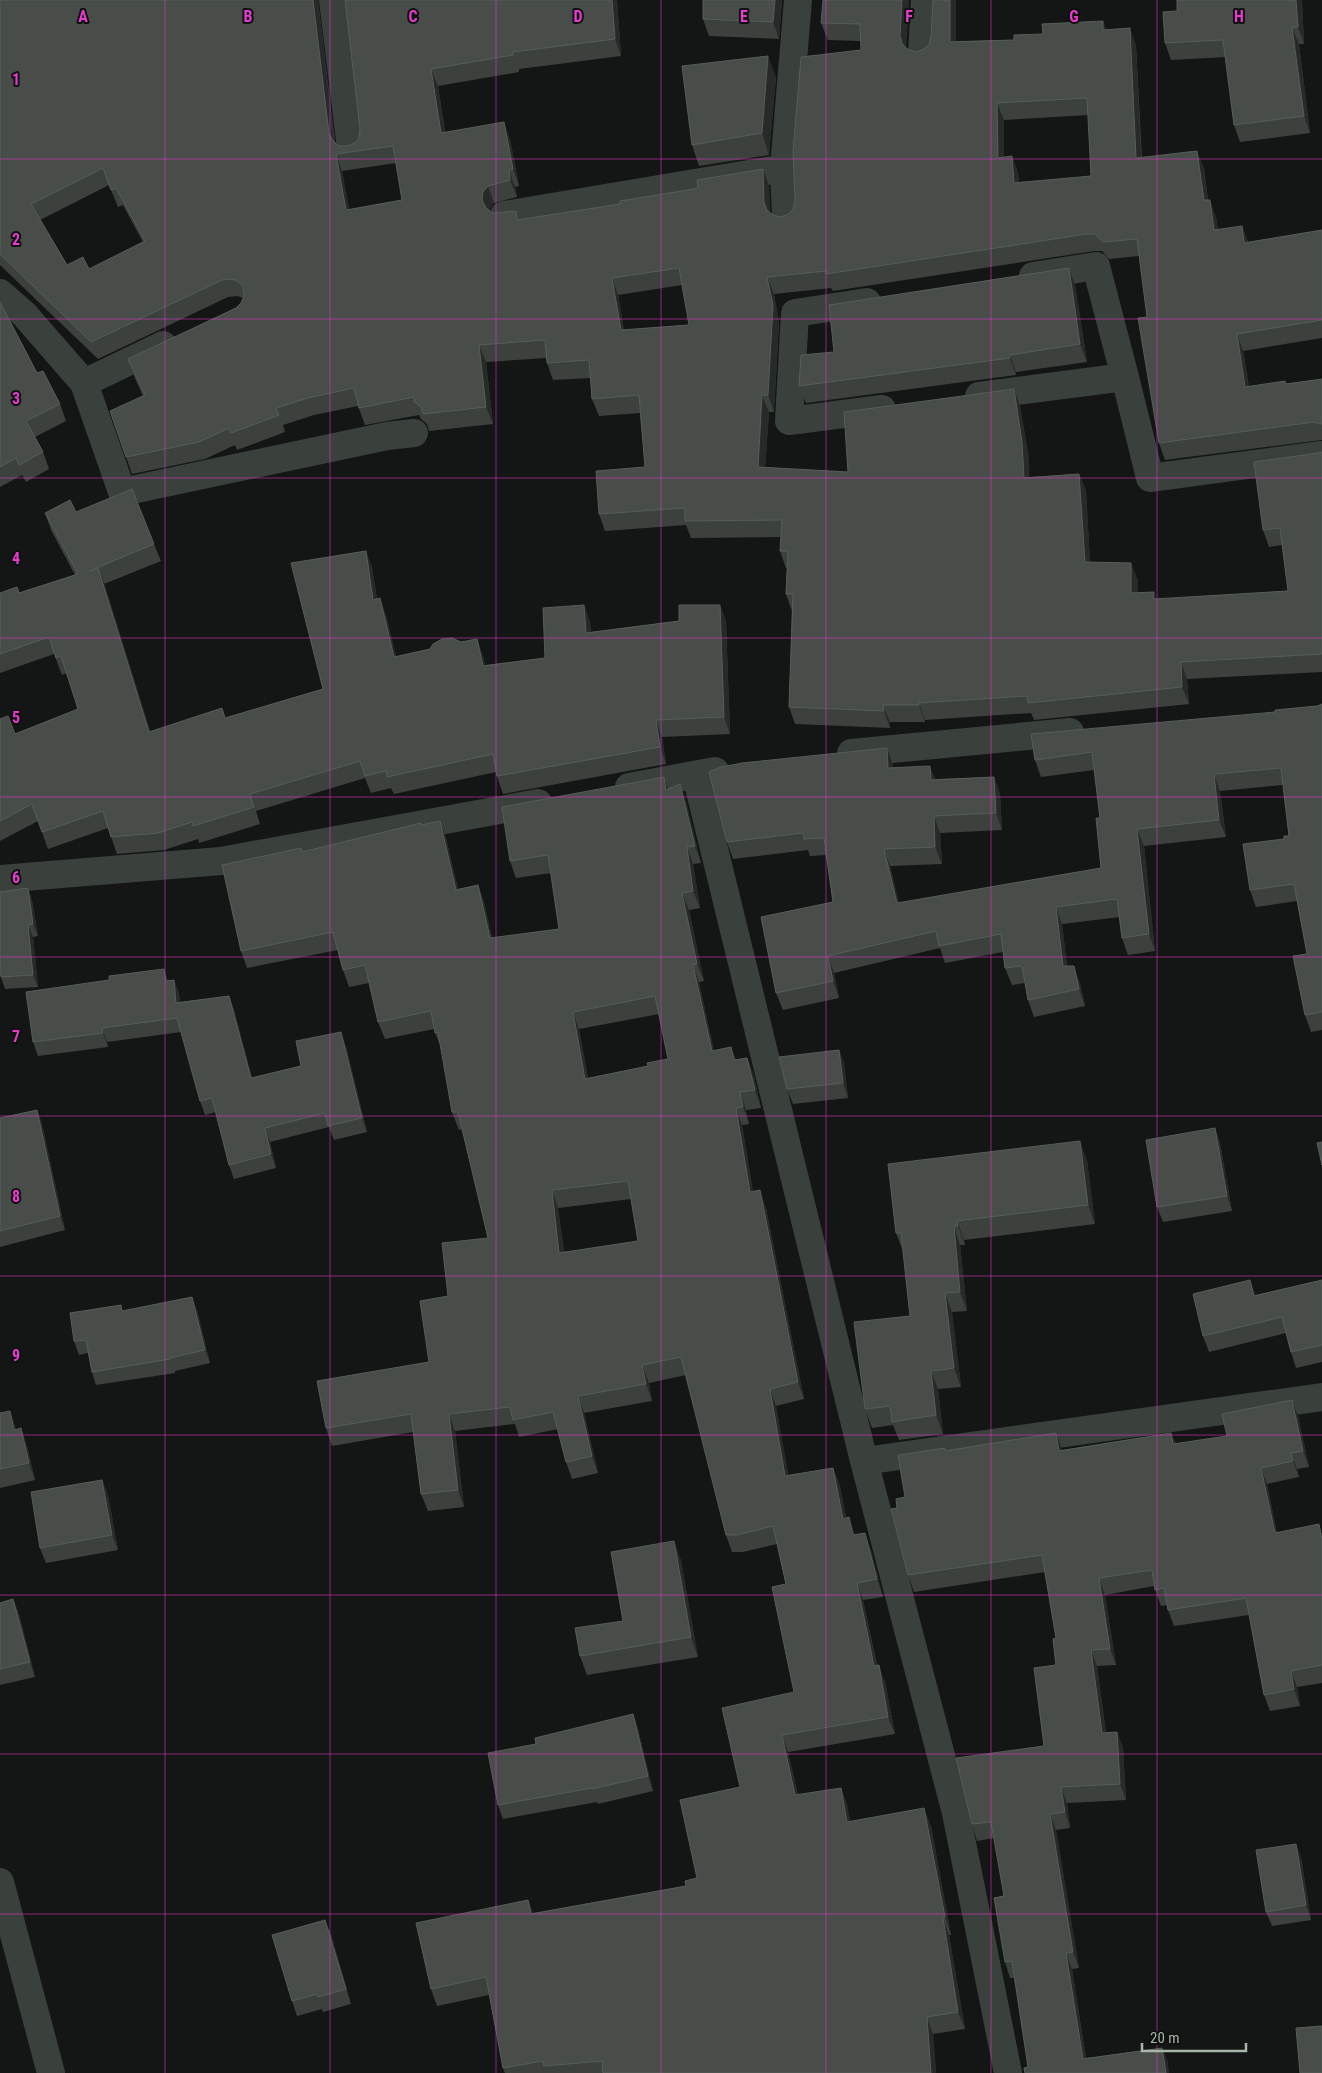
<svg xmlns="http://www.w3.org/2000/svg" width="1322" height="2073" viewBox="0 0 1322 2073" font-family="'Roboto Condensed',sans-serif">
	<rect width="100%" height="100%" fill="#141615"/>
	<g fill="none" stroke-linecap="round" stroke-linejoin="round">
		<!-- minor -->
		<path stroke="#3a403c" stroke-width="28" d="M333,0L351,148
			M922,53L925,0
			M504,215L784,168
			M786,218L784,168L798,0
			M1033,276L1096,266L1125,377
			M0,293L24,314L84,383L122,492L387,436L414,433
			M867,302L795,313L789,421L882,409
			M84,383L163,345
			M979,396L1125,377L1150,478L1322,455
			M851,753L1070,732
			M696,775L864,1461L956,1813L1008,2073
			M629,787L715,771
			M0,879L221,861L538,803
			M864,1461L1322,1397
			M0,1882L51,2073"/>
	</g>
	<!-- wall -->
	<path fill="#3c413e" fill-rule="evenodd" d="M0,0H318L335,142L339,146H347L355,143L359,138L360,129L345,0H617L621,56L519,69V72L438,86L445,132L510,139L519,186L515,187L517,197L494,203L489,210L493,213L516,211L519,220L769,186L770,213L773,215L781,217L789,214L793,209L861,50V41L828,40L821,23L823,0L907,48L915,52L922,50L929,45L956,0V41L1014,40L1103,21L1106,30L1136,45L1142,158L1204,168L1208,200L1216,217L1218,230L1242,226L1248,242L1322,230V338L1243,351L1249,387L1285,381L1286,384L1322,379V440L1165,460L1159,443L1147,317L1139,256L1109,259L1102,251H1094L833,291L831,288L774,294L779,322L774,412H769L765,468L848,472L1020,406L1029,459V477L1079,474L1086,491L1090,563L1138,580L1137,593L1156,599L1288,591L1282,545L1269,547L1263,530L1318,453L1322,452V672L1187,679L1189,704L1034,720L1031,713L925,720V722H890V728L795,724L789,707L792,611L786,594L787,568H786L780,551L781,537L691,538L686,525L605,531L599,514L645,467L640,413L599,416L592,399L591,378L553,380L547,363L546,358L486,362L493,424L429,431L427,424L421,419L419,415L365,425L358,406L314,415L283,425L285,432L237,450L235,445L205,459L132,474L110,411L143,396L134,376L128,359L236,308L241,303L243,298L237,296L228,297L98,359L0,265ZM1088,115L1091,176L1019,182L1018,173L1012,156L1004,157V120ZM396,163L402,200L349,210L342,171ZM109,185L118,207L123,205L143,242L89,269L67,265L40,220ZM682,285L689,325L624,330L618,295Z
		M782,0L779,39L709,36L703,19Z
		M1177,0H1304H1302L1304,44H1299L1310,133L1240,142L1234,125L1226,57L1171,60L1165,43L1177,11Z
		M776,77L769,155L699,166L692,145Z
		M1075,285L1087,362L1016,372V375L806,403L799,386L834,352Z
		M0,302L37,373L60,404L66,421L35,437L43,452L49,469L26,482L22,475L0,487Z
		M76,512L154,544L161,561L104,584L150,731L225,718L323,689L366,551L372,568L377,599L386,615L396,657L477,639L483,656L485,665L545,658L584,605L590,622L591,632L679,621L720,605L726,622L730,734L662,737L666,764L503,794L497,776L496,772L394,794L391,788L371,793L365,778L256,811L260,824L199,843L198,839L164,850L117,854L108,828L48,849L38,821L0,841V719L15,734L78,709L67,673L62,675L54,654L0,673V593H19L75,575L51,530L45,513Z
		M1322,704V1030L1311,1032L1305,1015L1307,954L1297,901L1256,907L1250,890L1284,839L1289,836L1283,785L1220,791L1226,837L1144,846L1155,951L1128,955L1122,938L1120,917L1062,924L1067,966L1080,983L1085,1006L1034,1017L1028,1000L1025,983L1012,985L1005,968L1003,952L945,963L940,948L834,973L839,998L783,1010L776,993L833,902L826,855L810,856L808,850L733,859L727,842L887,748L893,765V768L935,779L994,777L1000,794L1002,830L940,833L942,864L890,866L899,903L1101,868L1100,818L1094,770L1041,777L1035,760L1275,712L1317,706Z
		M680,784L686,801L701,863L693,864L700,908L689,910L704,981L699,982L714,1051L731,1047L736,1060L747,1058L754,1076L761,1108L746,1110L749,1124L742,1125L753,1192L766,1208L804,1399L776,1406L788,1475L833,1468L840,1486L846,1518L855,1535L871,1550L883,1597L863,1600L877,1665L885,1682L895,1734L788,1752L798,1795L841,1788L847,1805L850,1822L931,1826L951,1935H949L965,2029L933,2034L936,2073H505L503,2068L489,1995L437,2006L431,1989L528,1900L533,1913L686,1886L697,1878L740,1787L794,1692L786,1584L777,1544L743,1552H732L726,1535L686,1375L649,1383L652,1401L584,1413L598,1473L572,1479L566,1462L558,1429L519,1437L515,1424L455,1431L464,1507L428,1511L421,1494L413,1432L332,1446L326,1428L429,1362L448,1296L488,1238L462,1129L459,1130L452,1112L442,1050L435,1033L434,1029L385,1039L378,1022L369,983L349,987L343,970L338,950L247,968L241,951L303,852L440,821L446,838L458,889L478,885L484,902L492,938L559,929L551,873L516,878L510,861ZM659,1014L668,1059L648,1066L588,1078L579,1029ZM631,1199L638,1241L564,1252L558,1208Z
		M28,888L32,900L38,936L33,937L38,987L5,989L1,977Z
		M174,980L179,994L180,1002L229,996L234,1010L252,1078L301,1066L346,1046L367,1132L334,1140L329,1127L270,1142L276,1168L234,1179L229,1165L216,1112L205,1115L200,1101L181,1032L107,1042L108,1047L38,1056L33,1042L168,981Z
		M839,1050L844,1064L848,1098L793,1104L787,1089Z
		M37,1110L42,1124L65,1230L0,1247V1118Z
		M1215,1128L1220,1143L1232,1211L1163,1222L1157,1207Z
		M1087,1160L1095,1224L964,1240L965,1245H960L967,1311L952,1312L961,1387L938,1389L943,1434L899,1440L893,1425L872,1428L865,1409L910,1316L903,1251L896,1233Z
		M1322,1280V1362L1296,1368L1291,1352L1286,1333L1209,1352L1203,1336L1255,1295Z
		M197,1310L210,1363L175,1371V1373L96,1385L92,1372L88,1353L79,1355L74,1341L123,1311Z
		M0,1413L16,1429L27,1446L35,1480L0,1488Z
		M1298,1416L1309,1467L1297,1469L1299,1477L1267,1484L1277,1533H1322V1683L1297,1687L1300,1706L1270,1711L1264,1695L1249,1615L1174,1626L1168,1610L1167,1605L1161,1606L1154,1586L1105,1595L1116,1665L1097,1666L1106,1733L1117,1732L1123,1748L1126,1800L1067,1803L1070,1828L1056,1830L1079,1968L1072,1969L1086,2058L1162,2048L1168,2064L1028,2067L1014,1978H1010L1005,1962L1004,1896L994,1838L977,1841L972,1824L1044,1746L1056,1665V1638L1045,1572L914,1592L908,1575L897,1508L945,1448L946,1451L1062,1450L1171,1433L1176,1444L1227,1436Z
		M102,1480L108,1495L118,1550L46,1563L40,1548Z
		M674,1541L681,1561L698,1657L587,1675L580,1656L623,1621Z
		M13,1599L19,1614L35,1677L0,1685V1603Z
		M633,1714L638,1729L653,1791L598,1804L597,1802L503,1819L498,1805L536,1744Z
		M1296,1844L1301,1858L1311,1920L1272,1926L1266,1912Z
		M325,1920L331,1934L351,2004L323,2012L322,2009L297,2016L292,2001Z"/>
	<!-- shaded-wall -->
	<path fill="#272a29" d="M313,0H318L335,150L329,133Z
		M612,0H617L621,56L615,39Z
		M775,0H782L779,39L773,22Z
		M902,0H909L906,53L902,43L900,36Z
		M950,0H956V59L950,42Z
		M1296,0H1302L1304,44L1298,27Z
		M1103,21L1109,38L1103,30Z
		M1292,27L1299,44L1310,133L1304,116Z
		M1130,28L1136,45L1142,175L1136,158Z
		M768,56L776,77L769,155L762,133Z
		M431,69L438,86L447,150L441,133Z
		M997,103L1004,120V175L998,158Z
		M504,122L510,139L519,186L513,169Z
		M1197,151L1204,168L1210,218L1204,200Z
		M336,154L342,171L353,227L346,210Z
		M1012,156L1018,173L1021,200L1014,183Z
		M763,169L769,186L770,219L764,202Z
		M509,170L515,187L517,197L510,180Z
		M488,186L494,203L490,209L489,217L482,200L483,192Z
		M1210,200L1216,217L1220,247L1214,230Z
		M1242,226L1248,243H1244Z
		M1069,268L1075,285L1087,362L1080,344Z
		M767,277L774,294L779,322L774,412L768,395Z
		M612,278L618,295L627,347L621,330Z
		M1237,334L1243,351L1251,404L1245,387Z
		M479,345L486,362L493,424L486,407Z
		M1010,355L1016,372V375L1010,358Z
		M1014,389L1020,406L1029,459L1030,495L1024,478Z
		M762,395L769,412L764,484L758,467Z
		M1079,474L1086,491L1091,580L1085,562Z
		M366,551L372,568L380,617L373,600Z
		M1131,563L1138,580L1137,610L1131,593Z
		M98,568L105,585L156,749L149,732Z
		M380,598L386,615L401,674L394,657Z
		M584,605L590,622L592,650L586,633Z
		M720,605L726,622L730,734L724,717Z
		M477,639L483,656L489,683L483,666Z
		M1181,662L1187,679L1189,704L1182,687Z
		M919,703L925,720V722L919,705Z
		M883,705L890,722V728L884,711Z
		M656,720L662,737L666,764L660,747Z
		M887,748L893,765L894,785L888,768Z
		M930,766L937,783L931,780Z
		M1214,774L1220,791L1226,837L1219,820Z
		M664,777L670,795L666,790Z
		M994,777L1000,794L1002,830L996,813Z
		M680,784L686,801L701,863L695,846Z
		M934,816L940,833L942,864L935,847Z
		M440,821L446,838L462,907L456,890Z
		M1137,829L1144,846L1155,951L1149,934Z
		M687,847L693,864L700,908L693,891Z
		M884,849L890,866L903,920L897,903Z
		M478,885L484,902L496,955L490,938Z
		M28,888L32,900L38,936L33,924Z
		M682,893L689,910L704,981L697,964Z
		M1056,907L1062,924L1069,983L1063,966Z
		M28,925L33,937L38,987L33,975Z
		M828,956L834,973L839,998L833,981Z
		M693,965L699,982L718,1068L712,1051Z
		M1074,966L1080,983L1085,1006L1079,989Z
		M164,969L169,983L166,981Z
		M174,980L179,994L181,1017L176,1003Z
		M229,996L234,1010L256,1092L251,1078Z
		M573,1012L579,1029L591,1096L585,1079Z
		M102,1028L107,1042L108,1047L103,1033Z
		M341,1032L346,1046L367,1132L362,1118Z
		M731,1047L737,1065L734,1060Z
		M839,1050L844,1064L848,1098L843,1083Z
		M747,1058L754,1076L761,1108L755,1090Z
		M740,1092L746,1110L749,1124L743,1107Z
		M736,1108L742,1125L756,1209L750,1192Z
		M37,1110L42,1124L65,1230L60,1216Z
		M265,1128L270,1142L276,1168L271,1154Z
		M1215,1128L1220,1143L1232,1211L1227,1196Z
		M1080,1141L1087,1160L1095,1224L1088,1205Z
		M552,1190L558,1208L566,1270L559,1253Z
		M760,1190L766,1208L804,1399L798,1382Z
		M957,1221L964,1240L965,1245L958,1226Z
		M954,1226L960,1245L967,1311L960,1292Z
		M1250,1280L1256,1296H1254Z
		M945,1293L952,1312L961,1387L954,1368Z
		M192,1297L197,1310L210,1363L205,1350Z
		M642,1365L649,1383L652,1401L646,1384Z
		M931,1371L938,1389L943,1434L936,1415Z
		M770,1389L776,1406L792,1493L785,1476Z
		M578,1396L584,1413L598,1473L592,1456Z
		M1292,1400L1298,1416L1309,1467L1303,1451Z
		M10,1411L16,1428L21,1447L14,1430Z
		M449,1414L455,1431L464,1507L458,1490Z
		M21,1428L27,1446L35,1480L29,1463Z
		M1056,1433L1062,1449L1065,1467L1059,1451Z
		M1171,1433L1177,1449L1173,1444Z
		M1291,1453L1297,1469L1299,1477L1293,1461Z
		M833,1468L840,1486L850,1536L843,1519Z
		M1261,1468L1267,1484L1280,1549L1275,1533Z
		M102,1480L108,1495L118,1550L112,1535Z
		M849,1517L855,1535H853Z
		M865,1533L871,1550L883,1597L877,1579Z
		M674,1541L681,1561L698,1657L691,1637Z
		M1099,1578L1105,1595L1116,1665L1110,1649Z
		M857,1583L863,1600L880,1683L874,1666Z
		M13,1599L19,1614L35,1677L30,1662Z
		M1091,1650L1097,1666L1108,1749L1102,1733Z
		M879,1665L885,1682L895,1734L888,1717Z
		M1291,1671L1297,1687L1300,1706L1294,1689Z
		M633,1714L638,1729L653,1791L648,1776Z
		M1117,1732L1123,1748L1126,1800L1120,1784Z
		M782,1735L788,1752L802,1813L795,1795Z
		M1061,1787L1067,1803L1070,1828L1065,1812Z
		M841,1788L847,1805L854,1840L847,1822Z
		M924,1808L931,1826L951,1935L945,1917Z
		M1050,1814L1056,1830L1079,1968L1073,1952Z
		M1296,1844L1301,1858L1311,1920L1306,1905Z
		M528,1900L534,1917L531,1914Z
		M943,1918L949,1935L965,2029L958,2012Z
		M325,1920L331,1934L351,2004L346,1989Z
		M1066,1953L1072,1969L1088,2073L1083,2059Z
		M927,2017L933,2034L936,2073H931Z
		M1162,2048L1168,2064L1169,2073H1166Z"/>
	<!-- building -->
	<path fill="#484d4a" stroke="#565e58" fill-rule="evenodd" d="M0,0H313L329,133L333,141L339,146H347L355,143L359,138L360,129L345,0H612L615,39L513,52V55L431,69L441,133L504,122L513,169L509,170L510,180L488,186L483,192L482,200L486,208L493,213L516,211L517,220L620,204V201L694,189L698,188L697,180L763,169L764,202L767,210L773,215L781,217L789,214L793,209L795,200L793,151L801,57L861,50L860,24L821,23L823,0H902L900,36L902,43L907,49L915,52L922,50L929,45L931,37L933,0H950V42L1014,40V35L1043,34L1042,24L1103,21V30L1130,28L1136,158L1197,151L1204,200H1210L1214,230L1242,226L1244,243L1322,230V320L1237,334L1245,387L1285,381L1286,384L1322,379V424L1314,422L1159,443L1138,318L1147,317L1137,239L1103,242L1095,234H1087L826,274V271L767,277L773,305L768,395H762L758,467L848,472L844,412L1014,389L1022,442L1024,478L1079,474L1085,562L1131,563V593L1154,592V599L1288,591L1280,528L1263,530L1254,462L1318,453L1322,452V654L1181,662L1182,687L1028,703L1027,696L919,703V705H883L884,711L789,707L793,594H786L788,551H780L782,520L685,521V508L599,514L596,471L645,467L639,395L592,399L589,360L547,363L545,340L479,345L486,407L423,414L421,407L414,402V397L359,408L354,388L308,398L276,408L279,415L231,433L229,428L199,442L126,457L110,411L145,395L128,359L236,308L241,303L244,296L243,287L238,281L231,279L222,280L91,342L0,254ZM1087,98L1091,176L1014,183L1012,156L998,158L997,103ZM393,146L402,200L346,210L336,154ZM103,168L111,190L116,188L145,241L89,269L83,257L67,265L31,204ZM679,268L689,325L621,330L612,278Z
		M703,0H775L773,22L703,19Z
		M1177,0H1296L1298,27H1292L1304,116L1234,125L1223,40L1165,43L1163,12L1177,11Z
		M768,56L762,133L692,145L682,66Z
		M1069,268L1080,344L1010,355V358L799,386L801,355L834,352L829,305Z
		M0,302L37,373L43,371L60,404L26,421L43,452L19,465L16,458L0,467Z
		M132,489L154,544L89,571L98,568L149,732L222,708L225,718L323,689L291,563L366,551L373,600L380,598L394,657L430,649L433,644L442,639L452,638L461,642L477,639L483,666L545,658L543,608L584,605L586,633L679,621V605H720L724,717L656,720L660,747L497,776L493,754L387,777L386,771L365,776L360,761L250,794L254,807L193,826L192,822L158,833L111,837L103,811L42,832L32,804L0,821V719L8,716L15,734L78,709L61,656L56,658L49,637L0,654V593L17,587L19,593L78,574L45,513L70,500L76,512Z
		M1322,704V1012L1305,1015L1293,956L1307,954L1294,884L1250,890L1243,844L1284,839V836H1289L1281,768L1214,774L1219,820L1137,829L1149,934L1122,938L1117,899L1056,907L1063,966H1074L1079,989L1028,1000L1022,966L1005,968L1001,934L939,946L936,931L828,956L833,981L776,993L761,917L833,902L824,838L804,839L803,833L727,842L709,772L721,767L742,763L887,748L888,768L930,766L931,780L994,777L996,813L934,816L935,847L884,849L897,903L1101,868L1096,818H1100L1092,752L1035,760L1031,734L1275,712V710L1317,706Z
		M664,777L666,790L680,784L695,846L687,847L693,891L682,893L697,964L693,965L712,1051L731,1047L734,1060L747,1058L755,1090L740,1092L743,1107L736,1108L750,1192L760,1190L798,1382L770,1389L785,1476L833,1468L843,1519L849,1517L853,1535L865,1533L877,1579L857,1583L874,1666L879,1665L888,1717L782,1735L795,1795L841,1788L847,1822L924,1808L945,1917L943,1918L958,2012L927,2017L931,2073H603L602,2061L544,2066L543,2061L503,2068L486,1977L431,1989L416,1923L528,1900L531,1914L686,1886L685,1881L697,1878L680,1800L740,1787L722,1708L794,1692L772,1587L786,1584L773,1526L737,1535H726L681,1357L642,1365L646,1384L578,1396L592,1456L566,1462L553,1412L513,1420L510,1407L449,1414L458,1490L421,1494L411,1414L326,1428L317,1381L429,1362L420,1301L448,1296L442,1243L488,1238L458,1112H452L438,1032L435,1033L431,1011L378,1022L365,965L343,970L333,932L241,951L222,865L301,848L302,852L421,823V825L440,821L456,890L478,885L490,938L559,929L548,855L510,861L502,807ZM655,996L668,1059L647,1063L648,1066L585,1079L573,1012ZM628,1181L638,1241L559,1253L552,1190Z
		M28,888L33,924L28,925L33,975L1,977L0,970V892Z
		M164,969L166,981L174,980L176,1003L229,996L251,1078L301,1066L296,1041L341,1032L362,1118L328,1126L325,1113L265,1128L271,1154L229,1165L212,1098L200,1101L177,1018L102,1028L103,1033L33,1042L26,992L109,980V976Z
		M839,1050L843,1083L787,1089L779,1057Z
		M37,1110L60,1216L0,1231V1118Z
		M1215,1128L1227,1196L1157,1207L1146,1140Z
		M1080,1141L1088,1205L957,1221L958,1226H954L960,1292L945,1293L954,1368L931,1371L936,1415L892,1422L890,1406L865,1409L854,1322L910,1316L901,1233H896L888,1164Z
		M1322,1142V1165L1317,1143Z
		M1250,1280L1254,1296L1322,1280V1345L1291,1352L1282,1317L1203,1336L1193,1294Z
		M192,1297L205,1350L170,1358V1359L92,1372L86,1340L74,1341L70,1313L121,1305L122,1311Z
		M1292,1400L1303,1451L1291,1453L1293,1461L1261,1468L1275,1533L1319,1524L1322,1539V1665L1291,1671L1294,1689L1264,1695L1246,1598L1168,1610L1164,1588L1155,1590L1152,1570L1099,1578L1110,1649L1091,1650L1102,1733L1117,1732L1120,1784L1061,1787L1065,1812L1050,1814L1073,1952L1066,1953L1083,2059L1162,2048L1166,2073H1025L1024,2068L1028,2067L1012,1961L1005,1962L994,1898L1004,1896L991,1822L972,1824L956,1758L1044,1746L1034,1668L1056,1665L1053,1639L1056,1638L1042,1555L908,1575L891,1509L897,1508L896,1499L905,1497L898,1455L945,1448V1451L1056,1433L1059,1451L1171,1433L1173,1444L1227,1436L1222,1414Z
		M10,1411L14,1430L21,1428L29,1463L0,1469V1413Z
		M102,1480L112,1535L40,1548L31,1492Z
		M674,1541L691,1637L580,1656L575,1628L623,1621L611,1552Z
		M13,1599L30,1662L0,1669V1603Z
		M633,1714L648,1776L592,1789V1788L498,1805L488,1753L536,1744L535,1738Z
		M1296,1844L1306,1905L1266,1912L1256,1850Z
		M325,1920L346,1989L318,1997L317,1994L292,2001L272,1935Z
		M1322,2026V2073H1300L1296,2028Z"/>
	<!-- grid -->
	<path fill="none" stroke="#e939cf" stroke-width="1" stroke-opacity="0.55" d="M165,0V2073M330,0V2073M496,0V2073M661,0V2073M826,0V2073M991,0V2073M1157,0V2073M0,159H1322M0,319H1322M0,478H1322M0,638H1322M0,797H1322M0,957H1322M0,1116H1322M0,1276H1322M0,1435H1322M0,1595H1322M0,1754H1322M0,1914H1322"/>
	<g font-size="16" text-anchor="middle" font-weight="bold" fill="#e939cf" stroke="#0f1110" stroke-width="4" stroke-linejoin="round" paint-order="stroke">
		<text x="83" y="22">A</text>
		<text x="248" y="22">B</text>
		<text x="413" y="22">C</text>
		<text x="578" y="22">D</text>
		<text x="744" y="22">E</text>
		<text x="909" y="22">F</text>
		<text x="1074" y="22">G</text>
		<text x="1239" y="22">H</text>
		<text x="16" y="85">1</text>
		<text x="16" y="245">2</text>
		<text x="16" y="404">3</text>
		<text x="16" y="564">4</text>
		<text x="16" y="723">5</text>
		<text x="16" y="883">6</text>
		<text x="16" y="1042">7</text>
		<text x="16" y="1202">8</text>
		<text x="16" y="1361">9</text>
	</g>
	<!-- scale -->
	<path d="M1142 2043v8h104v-8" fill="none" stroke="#a7b6a9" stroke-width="2.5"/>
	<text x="1150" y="2043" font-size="15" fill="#a7b6a9" stroke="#0f1110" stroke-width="4" paint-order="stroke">20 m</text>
</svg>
